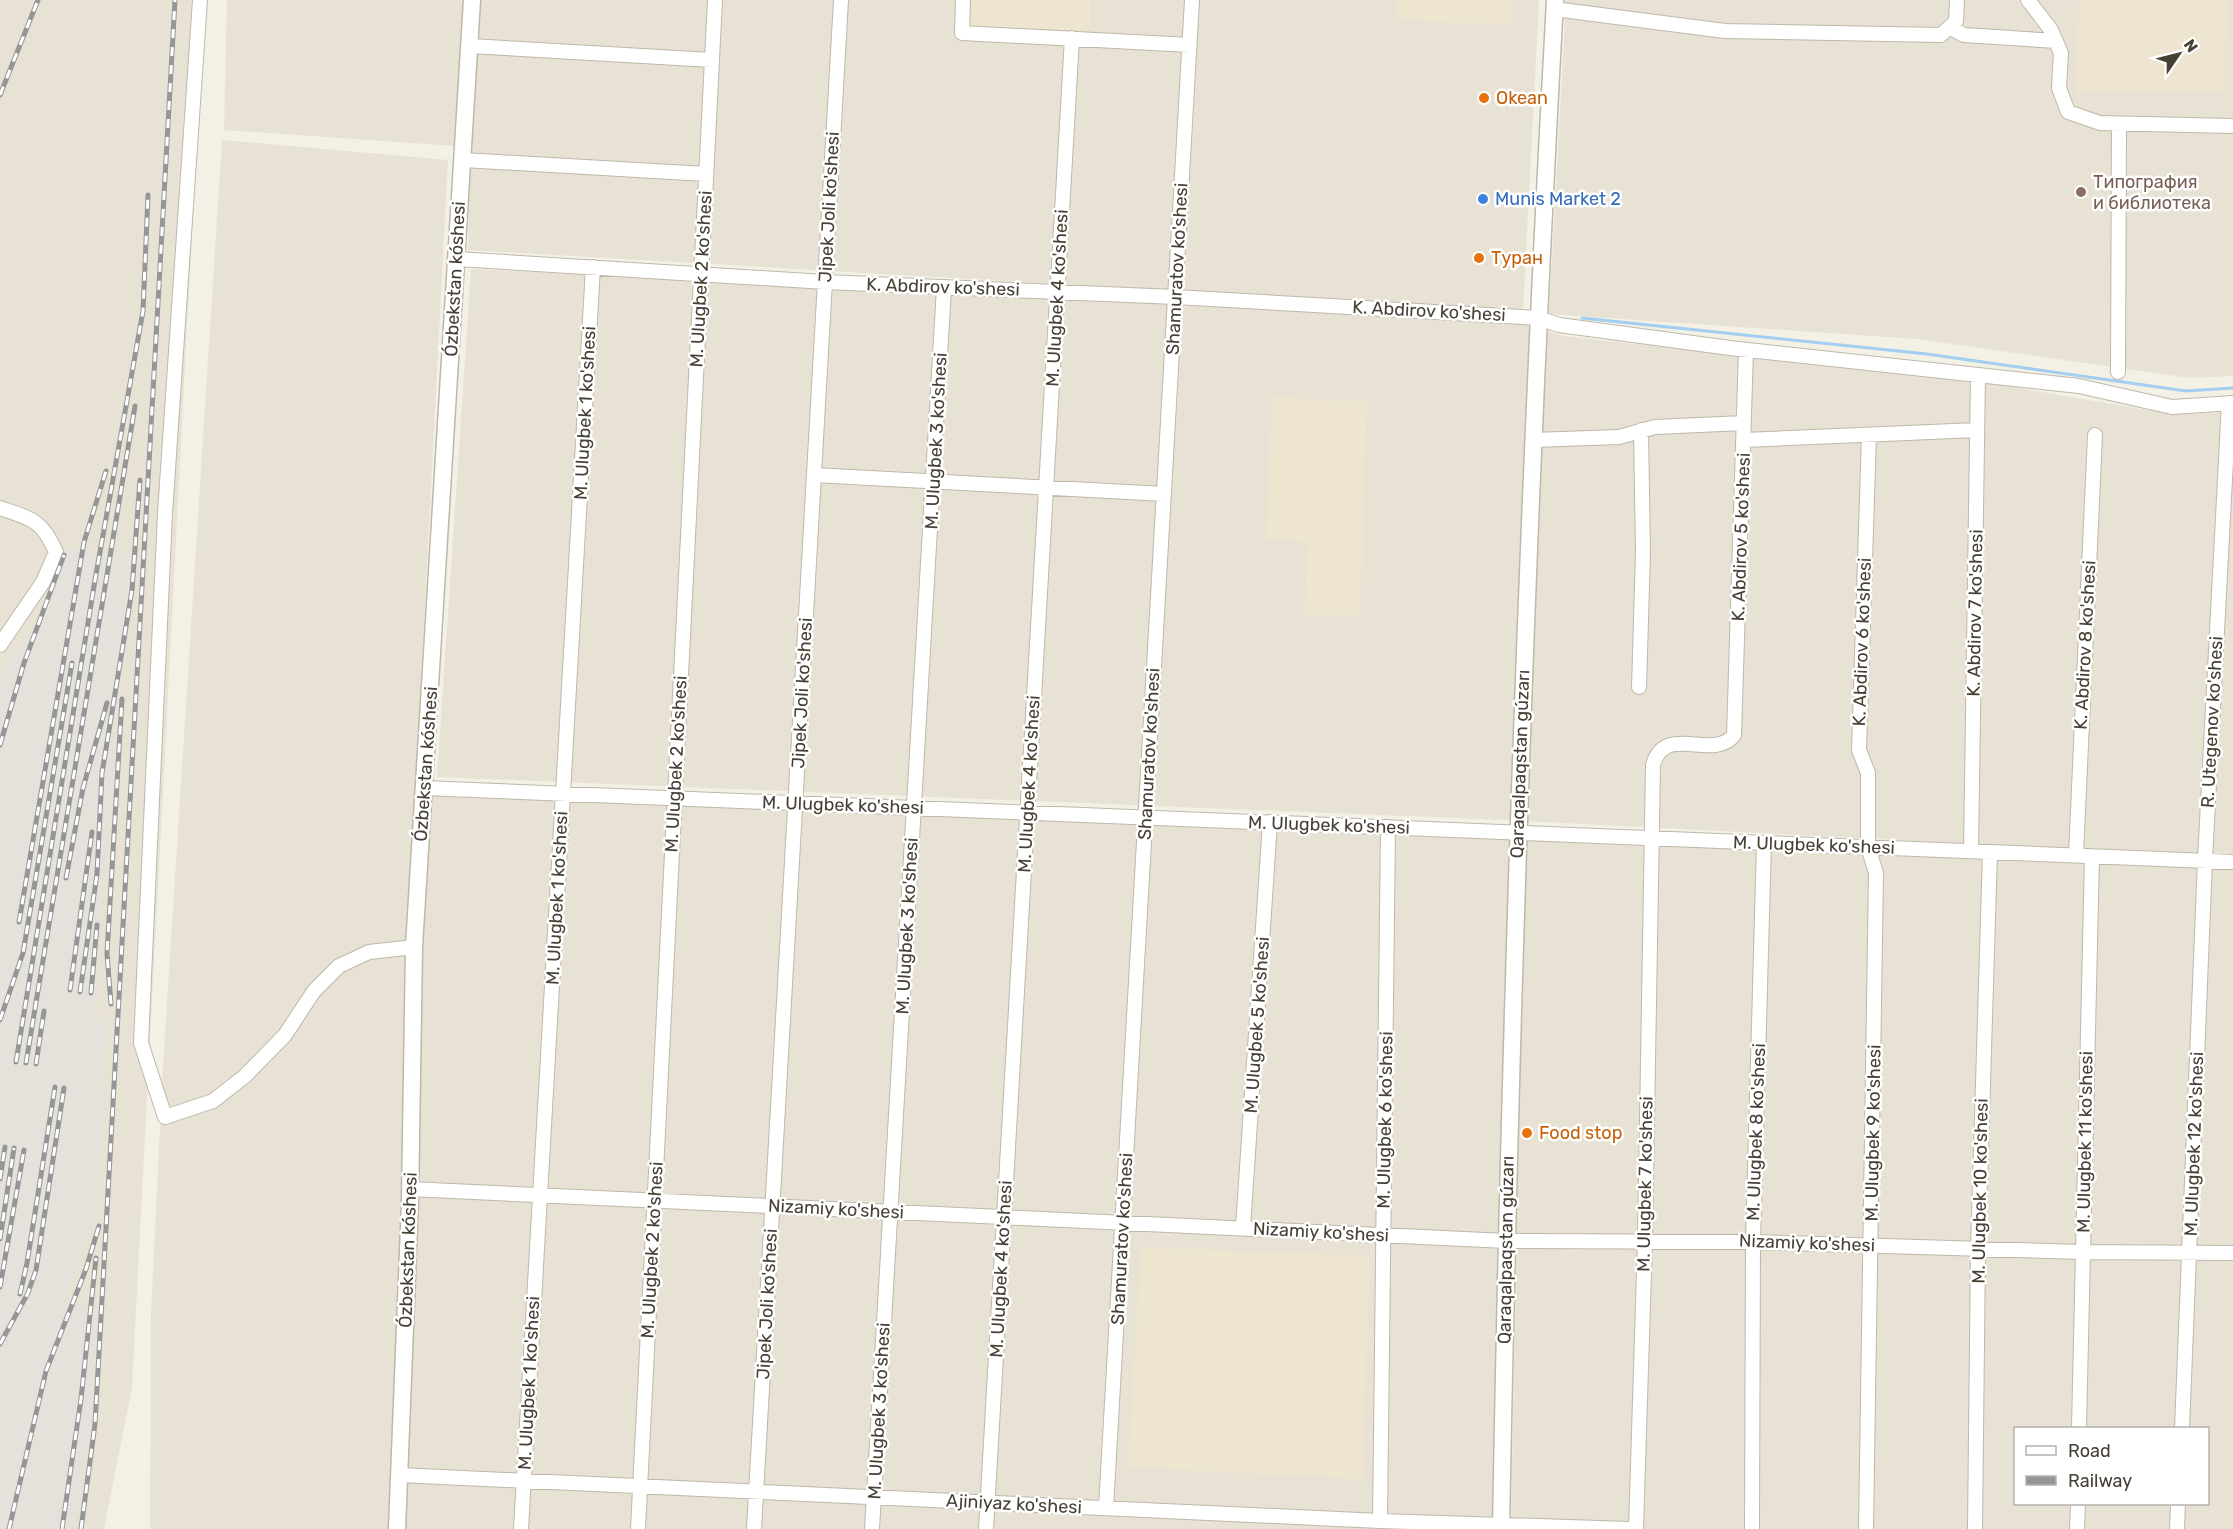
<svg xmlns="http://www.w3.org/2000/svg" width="2233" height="1529" viewBox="0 0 2233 1529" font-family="Rubik,sans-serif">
	<rect width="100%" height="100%" fill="#f3f0e6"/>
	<!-- residential -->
	<path fill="#e7e2d4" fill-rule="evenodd" d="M0,0H204L132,1387L104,1529H0Z
		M227,0H1539L1523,311L468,250L470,147L224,130Z
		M1566,0H2233V376L2190,378L1917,339L1549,314Z
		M222,140L448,160L415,794L1511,838L1497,1529H150L151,1313L163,1066Z
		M471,269L1521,322L1563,336L1989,383L2170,414L2233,412V857L1503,820L437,777Z
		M1524,840L2233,867V1529H1511ZM2016,1428H2208V1504H2016Z"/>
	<!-- industrial -->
	<path fill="#e5e1db" d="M67,549L140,554L117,720L94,1020L108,1022L99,1086L106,1087L93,1222L63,1305L97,1311L91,1423L76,1529H0V676L35,627Z"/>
	<!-- education -->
	<path fill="#ede5d0" d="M971,0H1090V34L970,29Z
		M1397,0H1513L1512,25L1397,20Z
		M2079,0H2226L2225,92L2076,93Z
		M1272,397L1367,402L1360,615H1305L1307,542L1266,539Z
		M1141,1247L1370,1256L1362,1479L1128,1467Z"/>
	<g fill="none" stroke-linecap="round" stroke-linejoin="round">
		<!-- stream -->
		<path stroke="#a1cef1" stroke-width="3" d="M1582,318L1927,354L2186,391L2233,388"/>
		<defs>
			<path id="minor" d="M200,0L165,513L141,1043L165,1117L213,1101L245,1076L285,1035L314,991L339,966L369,952L414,947
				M963,0L962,33L1190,45
				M2028,0L2051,30L2061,53L2059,88L2068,112L2100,123L2233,126
				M1554,9L1725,31L1941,35L1956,21L1957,0
				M1951,28L1964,35L2056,41
				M470,46L712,60
				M463,160L706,174
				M457,259L825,282L1175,297L1538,318L1559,325L1730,348L2079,386L2172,407L2233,403
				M2118,372L2119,124
				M1533,440L1619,437L1655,427L1744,423
				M1744,440L1977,430
				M814,475L1164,494
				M0,508C32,519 42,520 56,552L43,582L0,645
				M1639,687L1643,553L1641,430
				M424,788L2233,862
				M1971,851L1978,375
				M2076,855L2095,435
				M410,1189L1506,1241L1753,1242L2082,1252L2233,1253
				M1243,1228L1270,822
				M2079,1428L2092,856
				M2182,1428L2205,860L2229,403
				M400,1475L1380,1521L1629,1529
				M1106,1508L1192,0
				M1380,1521L1388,827
				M521,1529L593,267
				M638,1529L715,0
				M754,1529L841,0
				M872,1529L944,287
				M986,1529L1072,38
				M1636,1529L1645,1240L1653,765C1665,722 1713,762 1734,735L1746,350
				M1752,1529L1753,1242L1764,843
				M1866,1529L1876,873L1868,847V773L1859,750L1869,435
				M1975,1529L1978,1249L1990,852
				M2077,1529L2078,1504
				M2177,1529L2178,1504"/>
			<path id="tertiary" d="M397,1529L410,1201L414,947L472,0
				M1501,1529C1510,1019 1527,509 1555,0"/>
		</defs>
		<!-- minor casing -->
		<use href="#minor" stroke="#bfb8a9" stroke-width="16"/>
		<!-- tertiary casing -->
		<use href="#tertiary" stroke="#bfb8a9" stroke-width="19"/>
		<!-- minor -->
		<use href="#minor" stroke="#fff" stroke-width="14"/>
		<!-- tertiary -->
		<use href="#tertiary" stroke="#fff" stroke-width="16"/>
		<defs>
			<path id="rail" d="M0,95L38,0
				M0,745L24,663L64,555
				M66,878L83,788L107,703
				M19,922L84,542L106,471
				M70,990L92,832
				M80,992L97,874L102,773L132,590L140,480
				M91,993L97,925
				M111,1004L107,954L122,699
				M0,1020L23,953L72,663
				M16,1062L95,580L143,311L148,195
				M26,1063L135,406
				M36,1064L44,1011
				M0,1179L5,1147
				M0,1239L14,1148
				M0,1287L24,1150
				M20,1294L27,1263L55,1087
				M0,1344L28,1293L36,1270L64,1088
				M9,1529L46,1371L86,1269L99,1226
				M62,1529L81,1399L96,1258
				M81,1529L95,1424L175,0"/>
		</defs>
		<!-- rail casing -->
		<use href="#rail" stroke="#969696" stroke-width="5"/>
		<!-- rail -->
		<use href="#rail" stroke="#fff" stroke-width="3" stroke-dasharray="9" stroke-linecap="butt"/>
	</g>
	<!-- markers -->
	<g fill="#e8710a" stroke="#fff" stroke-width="2">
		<circle cx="1484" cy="98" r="6"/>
		<circle cx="1479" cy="258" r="6"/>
		<circle cx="1527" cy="1133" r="6"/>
	</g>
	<circle fill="#8d6e63" stroke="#fff" stroke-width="2" cx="2081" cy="192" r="6"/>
	<circle fill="#3f7fe0" stroke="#fff" stroke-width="2" cx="1483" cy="199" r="6"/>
	<g text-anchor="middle" stroke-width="5" stroke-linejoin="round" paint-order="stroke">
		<!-- food labels -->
		<g font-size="18" fill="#c56008" stroke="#fff" text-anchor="start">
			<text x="1496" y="104">Okean</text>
			<text x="1491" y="264">Туран</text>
			<text x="1539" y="1139">Food stop</text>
		</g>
		<!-- education labels -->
		<g font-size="18" fill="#785e54" stroke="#fff" text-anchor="start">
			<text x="2093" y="188">Типография<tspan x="2093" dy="21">и библиотека</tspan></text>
		</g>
		<!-- shop labels -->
		<g font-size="18" fill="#366cbe" stroke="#fff" text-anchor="start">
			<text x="1495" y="205">Munis Market 2</text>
		</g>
		<!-- street labels -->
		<g font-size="18" fill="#464035" stroke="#fff">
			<text transform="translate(829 207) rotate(-87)" y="6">Jipek Joli ko'shesi</text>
			<text transform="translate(1177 269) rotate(-87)" y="6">Shamuratov ko'shesi</text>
			<text transform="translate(455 279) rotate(-87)" y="6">Ózbekstan kóshesi</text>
			<text transform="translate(701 279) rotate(-87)" y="6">M. Ulugbek 2 ko'shesi</text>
			<text transform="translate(943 287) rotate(2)" y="6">K. Abdirov ko'shesi</text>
			<text transform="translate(1057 298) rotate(-87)" y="6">M. Ulugbek 4 ko'shesi</text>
			<text transform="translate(1429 311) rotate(3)" y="6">K. Abdirov ko'shesi</text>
			<text transform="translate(585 413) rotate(-87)" y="6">M. Ulugbek 1 ko'shesi</text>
			<text transform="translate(936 441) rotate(-87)" y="6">M. Ulugbek 3 ko'shesi</text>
			<text transform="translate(1741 537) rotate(-88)" y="6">K. Abdirov 5 ko'shesi</text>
			<text transform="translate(1975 613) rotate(-89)" y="6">K. Abdirov 7 ko'shesi</text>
			<text transform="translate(1862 642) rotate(-88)" y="6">K. Abdirov 6 ko'shesi</text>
			<text transform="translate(2085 645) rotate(-87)" y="6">K. Abdirov 8 ko'shesi</text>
			<text transform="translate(802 693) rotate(-87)" y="6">Jipek Joli ko'shesi</text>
			<text transform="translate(2212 722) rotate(-87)" y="6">R. Utegenov ko'shesi</text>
			<text transform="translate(1149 754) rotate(-87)" y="6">Shamuratov ko'shesi</text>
			<text transform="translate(426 764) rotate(-86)" y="6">Ózbekstan kóshesi</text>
			<text transform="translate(676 764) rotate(-87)" y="6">M. Ulugbek 2 ko'shesi</text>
			<text transform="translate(1520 764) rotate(-88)" y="6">Qaraqalpaqstan gúzarı</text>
			<text transform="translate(1029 784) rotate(-87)" y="6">M. Ulugbek 4 ko'shesi</text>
			<text transform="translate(843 805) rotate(2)" y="6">M. Ulugbek ko'shesi</text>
			<text transform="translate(1329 825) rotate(2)" y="6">M. Ulugbek ko'shesi</text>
			<text transform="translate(1814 845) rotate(2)" y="6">M. Ulugbek ko'shesi</text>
			<text transform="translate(557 898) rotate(-87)" y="6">M. Ulugbek 1 ko'shesi</text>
			<text transform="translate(907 926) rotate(-87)" y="6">M. Ulugbek 3 ko'shesi</text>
			<text transform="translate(1257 1025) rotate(-86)" y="6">M. Ulugbek 5 ko'shesi</text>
			<text transform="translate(1385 1120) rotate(-89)" y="6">M. Ulugbek 6 ko'shesi</text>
			<text transform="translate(1756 1132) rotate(-88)" y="6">M. Ulugbek 8 ko'shesi</text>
			<text transform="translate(1873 1133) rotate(-89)" y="6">M. Ulugbek 9 ko'shesi</text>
			<text transform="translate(2085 1142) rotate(-89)" y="6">M. Ulugbek 11 ko'shesi</text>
			<text transform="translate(2194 1144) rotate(-88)" y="6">M. Ulugbek 12 ko'shesi</text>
			<text transform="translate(1645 1184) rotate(-89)" y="6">M. Ulugbek 7 ko'shesi</text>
			<text transform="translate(1980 1191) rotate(-89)" y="6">M. Ulugbek 10 ko'shesi</text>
			<text transform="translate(836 1209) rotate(3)" y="6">Nizamiy ko'shesi</text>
			<text transform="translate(1321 1232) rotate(3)" y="6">Nizamiy ko'shesi</text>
			<text transform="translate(1122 1239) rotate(-87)" y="6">Shamuratov ko'shesi</text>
			<text transform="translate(1807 1243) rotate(2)" y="6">Nizamiy ko'shesi</text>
			<text transform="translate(408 1250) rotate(-88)" y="6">Ózbekstan kóshesi</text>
			<text transform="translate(652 1250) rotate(-87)" y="6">M. Ulugbek 2 ko'shesi</text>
			<text transform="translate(1506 1250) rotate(-89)" y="6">Qaraqalpaqstan gúzarı</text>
			<text transform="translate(1001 1269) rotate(-87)" y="6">M. Ulugbek 4 ko'shesi</text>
			<text transform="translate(767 1304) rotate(-87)" y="6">Jipek Joli ko'shesi</text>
			<text transform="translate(529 1383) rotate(-87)" y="6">M. Ulugbek 1 ko'shesi</text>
			<text transform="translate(879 1411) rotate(-87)" y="6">M. Ulugbek 3 ko'shesi</text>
			<text transform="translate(1014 1504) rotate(3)" y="6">Ajiniyaz ko'shesi</text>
		</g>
	</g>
	<!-- legend -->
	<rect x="2014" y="1427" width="195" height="78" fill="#ffffff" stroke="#b5b3ae" stroke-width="1.5"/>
	<rect x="2026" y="1446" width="30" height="9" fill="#ffffff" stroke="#b5b3ae" stroke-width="1.5"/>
	<text x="2068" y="1457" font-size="18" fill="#464035">Road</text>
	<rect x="2026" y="1476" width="30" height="9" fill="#969696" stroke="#b5b3ae" stroke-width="1.5"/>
	<text x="2068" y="1487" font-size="18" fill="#464035">Railway</text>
	<!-- north arrow -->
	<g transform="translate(2179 54) rotate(55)" stroke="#ffffff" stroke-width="4.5" paint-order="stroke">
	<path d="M0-4.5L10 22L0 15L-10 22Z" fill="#464035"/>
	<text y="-9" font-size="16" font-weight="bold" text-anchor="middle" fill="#464035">N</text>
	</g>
</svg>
